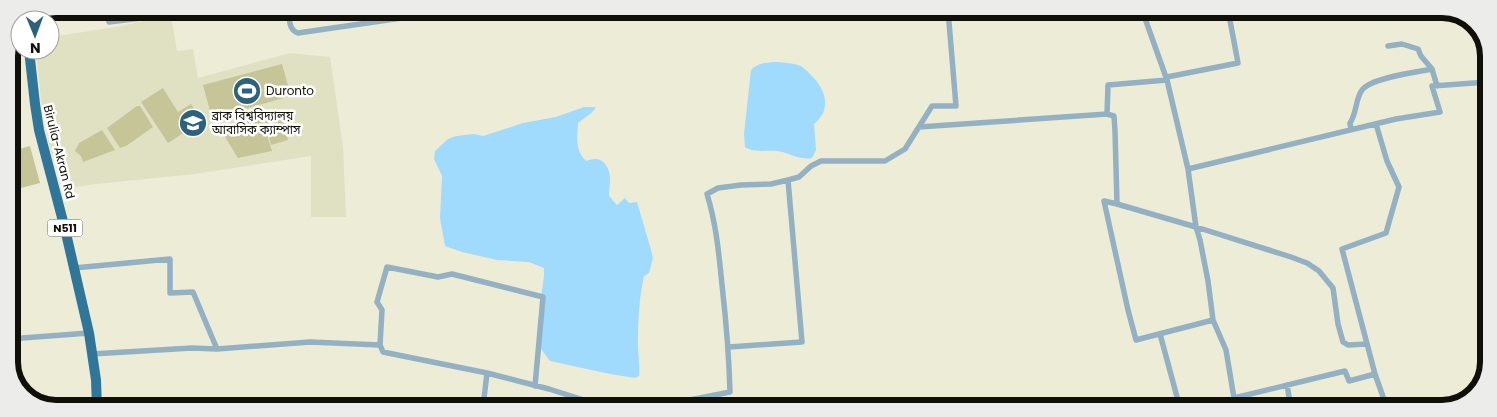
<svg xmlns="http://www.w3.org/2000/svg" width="1497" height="417" viewBox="0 0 1497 417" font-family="Poppins,'Noto Sans Bengali',sans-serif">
	<rect width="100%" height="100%" fill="#ededd7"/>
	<!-- built -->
	<path fill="#e0e0c3" d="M171,15L177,51L193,49L198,78L290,53L330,57L343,147L346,217H311V156L195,174L96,184L63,189L50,148L41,100L36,50H50V37L116,27Z"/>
	<!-- green -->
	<path fill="#c5c597" d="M282,64L291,96L212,118L203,85Z
		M163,88L178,112L191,104L202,121L168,143L141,102Z
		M137,106H140L153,127L126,146L120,148L107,128Z
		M281,113L288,140L271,145L264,117Z
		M261,115L272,151L238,158L219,127Z
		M102,130L115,150L83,162L81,156L75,151L79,143Z
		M30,146L40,183L9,191V183H13V179H9V152Z"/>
	<!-- water -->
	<path fill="#a0dafc" d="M774,62C783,62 792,63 801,66C804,68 807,71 810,74C825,88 833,108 814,124L816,150L812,158C800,161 788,152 777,151C766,150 754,153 745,147L744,134L751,70C757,63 765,63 774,62Z
		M584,107H596C593,113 584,118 578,123C577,137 575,150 586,161C594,159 599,157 605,164C613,174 609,184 609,196L617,205L625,198L629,203L637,202L651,250L653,258L649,273L644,276C639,298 638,321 638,344C638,354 640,365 639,376L635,378L610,374L550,361L541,349V297L544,276V268L529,262L497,260L462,252L445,246L440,218L442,176L434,159L435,151L448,139L456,136L474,134L483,136L523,123L556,117Z
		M547,397L587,407H539L544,398Z"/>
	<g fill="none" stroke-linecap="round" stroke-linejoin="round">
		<!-- minor -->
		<path stroke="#93b1c3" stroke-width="5.5" d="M106,9L109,22L214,9
			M287,9C291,18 287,29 298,33L464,9
			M1142,10L1167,80
			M1388,46L1402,44L1418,49L1421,56L1432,69
			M1167,77L1238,63L1228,10
			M1107,114L1108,85L1167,80L1188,169L1196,227L1291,257L1307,263L1319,271L1333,288L1338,324L1343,342L1348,345L1367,344
			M919,127L1107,114L1114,116L1115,131L1117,204L1196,227L1200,240L1208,281L1213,320L1226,350L1234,398L1345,371L1349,381L1375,374L1387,408
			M1351,130L1350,123C1357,113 1355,100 1362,90C1370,78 1417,72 1432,69L1437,86
			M1188,169L1396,119L1440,112L1432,86L1488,82
			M1117,204L1104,201L1128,310L1136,340L1213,320
			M74,268L170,259V293L193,292L217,349
			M1160,334L1180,408
			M9,339L89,333
			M380,345L382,310L377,302L387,267L438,277L452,274L543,297L535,386
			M729,347L802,342L788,180
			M92,354L192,348L217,349L310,342L380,345L383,352L487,373L549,389L606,407
			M1375,374L1342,249L1386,233L1399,187L1387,161L1376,124
			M1287,385L1291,408
			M483,407L487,373
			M655,407L730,392C729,356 726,320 722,285C719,254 716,223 707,194L718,188L741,185L771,184L788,180L799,177L811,166L821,161H885L905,149L932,106H956L948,10"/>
		<!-- trunk -->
		<path stroke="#307698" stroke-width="10" d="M29,50L35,104L39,130L65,229L89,333L96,380L97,407"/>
	</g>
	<!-- icons -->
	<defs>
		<symbol id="stadium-disc" viewBox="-11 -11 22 22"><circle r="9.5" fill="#2d627e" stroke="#fff"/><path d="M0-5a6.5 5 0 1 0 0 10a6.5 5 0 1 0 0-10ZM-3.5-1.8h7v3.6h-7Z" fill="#fff"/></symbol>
		<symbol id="university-disc" viewBox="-11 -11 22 22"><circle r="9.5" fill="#2d627e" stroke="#fff"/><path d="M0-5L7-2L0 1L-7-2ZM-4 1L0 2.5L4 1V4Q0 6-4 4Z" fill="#fff"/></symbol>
	</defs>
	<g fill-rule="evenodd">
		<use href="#stadium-disc" x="231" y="75" width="32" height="32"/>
		<use href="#university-disc" x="177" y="107" width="32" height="32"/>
	</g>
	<g text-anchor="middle" stroke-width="5" stroke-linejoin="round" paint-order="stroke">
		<!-- shield labels -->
		<rect fill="#fff" stroke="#585852" stroke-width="1" x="47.5" y="219.5" width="35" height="17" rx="4"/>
		<g font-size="11" font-weight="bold" fill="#101008">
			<text x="65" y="232">N511</text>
		</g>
		<!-- poi labels -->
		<g font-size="12" fill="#101008" stroke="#fff" text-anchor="start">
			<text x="266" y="95">Duronto</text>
			<text x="212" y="120">ব্রাক বিশ্ববিদ্যালয়<tspan x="212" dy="14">আবাসিক ক্যাম্পাস</tspan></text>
		</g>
		<!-- street labels -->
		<g font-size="12" fill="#101008" stroke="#fff">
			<text transform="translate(59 152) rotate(76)" y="4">Birulia-Akran Rd</text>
		</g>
	</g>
	<!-- crop -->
	<path d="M0 0H1497V417H0ZM56 18H1442A38 38 0 0 1 1480 56V362A38 38 0 0 1 1442 400H56A38 38 0 0 1 18 362V56A38 38 0 0 1 56 18Z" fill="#ececeb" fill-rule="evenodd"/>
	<path fill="none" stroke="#101008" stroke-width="6" d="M56 18H1442A38 38 0 0 1 1480 56V362A38 38 0 0 1 1442 400H56A38 38 0 0 1 18 362V56A38 38 0 0 1 56 18Z"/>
	<!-- north arrow -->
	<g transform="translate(35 35) rotate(179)"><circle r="24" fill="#ffffff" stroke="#9f9f9c"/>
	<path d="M0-4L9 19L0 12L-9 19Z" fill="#2d627e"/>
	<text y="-8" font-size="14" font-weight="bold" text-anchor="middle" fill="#101008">N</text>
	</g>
</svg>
